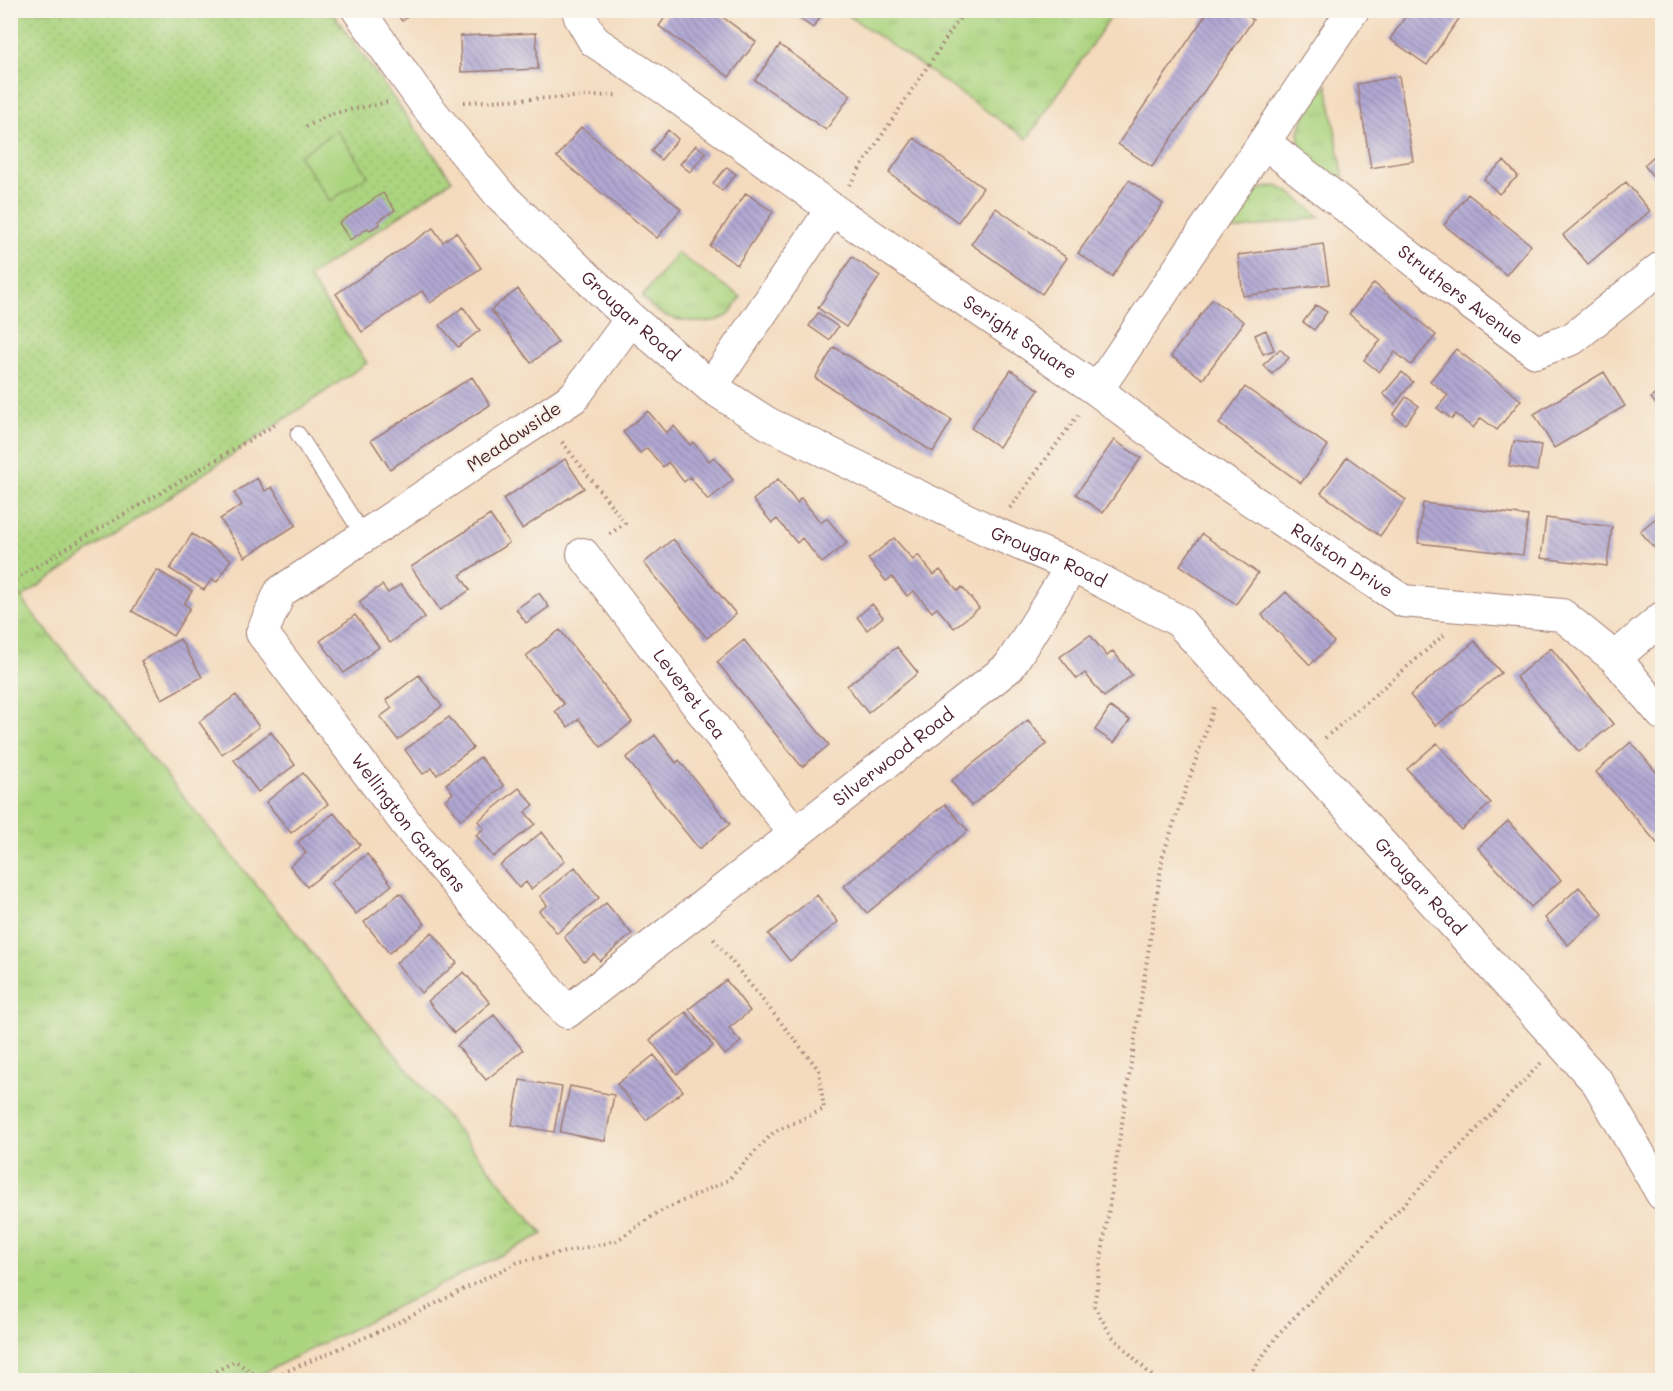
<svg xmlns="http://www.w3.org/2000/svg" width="1673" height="1391" viewBox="0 0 1673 1391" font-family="Mali,sans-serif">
	<defs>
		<pattern id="grass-tufts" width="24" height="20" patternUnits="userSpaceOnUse" patternTransform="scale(1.5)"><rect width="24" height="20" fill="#abd47f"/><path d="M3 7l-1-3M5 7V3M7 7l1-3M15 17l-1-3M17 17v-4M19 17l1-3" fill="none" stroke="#95b66e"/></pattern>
		<pattern id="park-dots" width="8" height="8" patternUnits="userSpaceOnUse" patternTransform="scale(1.5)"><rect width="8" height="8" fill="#abd47f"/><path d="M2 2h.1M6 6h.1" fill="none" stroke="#95b66e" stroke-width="1.8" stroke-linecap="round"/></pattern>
		<pattern id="building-back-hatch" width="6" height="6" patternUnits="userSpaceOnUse" patternTransform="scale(1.5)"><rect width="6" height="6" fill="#b1a8d3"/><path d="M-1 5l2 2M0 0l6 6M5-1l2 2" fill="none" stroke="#9288ab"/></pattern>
	</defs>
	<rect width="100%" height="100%" fill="#f7f3e8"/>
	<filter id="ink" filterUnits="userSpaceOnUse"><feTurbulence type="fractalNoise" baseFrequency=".0167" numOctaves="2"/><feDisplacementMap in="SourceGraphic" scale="12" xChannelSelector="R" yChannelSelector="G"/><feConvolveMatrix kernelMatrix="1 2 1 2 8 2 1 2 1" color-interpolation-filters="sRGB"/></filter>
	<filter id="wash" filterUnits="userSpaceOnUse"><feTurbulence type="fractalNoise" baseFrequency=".008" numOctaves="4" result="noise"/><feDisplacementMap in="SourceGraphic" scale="24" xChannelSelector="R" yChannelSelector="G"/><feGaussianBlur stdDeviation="1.35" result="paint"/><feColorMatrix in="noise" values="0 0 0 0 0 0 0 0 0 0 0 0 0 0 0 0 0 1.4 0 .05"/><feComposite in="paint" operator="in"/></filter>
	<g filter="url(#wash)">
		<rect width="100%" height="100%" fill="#f4dbbe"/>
		<!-- grass -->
		<path fill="url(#grass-tufts)" stroke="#7a7a55" stroke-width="1.5" d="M842,11H1115L1027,139Z
			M1327,84L1345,186C1326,173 1292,156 1300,128C1303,114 1319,96 1327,84Z
			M1277,186L1289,192L1320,217L1227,231C1236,204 1248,188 1277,186Z
			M677,253L741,297C737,302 734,308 730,313C715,328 677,322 660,313C653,309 648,303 642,297Z
			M10,580L30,610L543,1234L249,1380H11Z"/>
		<!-- park -->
		<path fill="url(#park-dots)" stroke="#7a7a55" stroke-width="1.5" d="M11,11H331L452,180L308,277L367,363L21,598L11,585Z"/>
		<!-- pitch -->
		<path fill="#abd47f" stroke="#7a7a55" stroke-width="1.5" d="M337,130L368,175L330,201L299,156Z"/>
		<g id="blocks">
			<!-- building -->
			<path fill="url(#building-back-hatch)" d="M394,10H417L402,21Z
				M670,10H713L756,42L729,77L659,26Z
				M804,10H825L813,28L799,18Z
				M1209,10H1240L1253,20L1152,167L1118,144Z
				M1410,10H1465L1427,65L1390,39Z
				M536,33L538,69L461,72L460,36Z
				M780,45L851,95L826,130L755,80Z
				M1399,76L1413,161L1371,168L1357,84Z
				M581,127L681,209L657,238L557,157Z
				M668,130L678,139L661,160L651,151Z
				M914,138L983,188L958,222L889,173Z
				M696,145L706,153L690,172L680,164Z
				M1662,149V188L1644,165Z
				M1504,161L1518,176L1499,194L1484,179Z
				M727,167L736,174L722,191L713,183Z
				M1129,180L1163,204L1112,277L1078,253Z
				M1626,182L1650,211L1588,264L1563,235Z
				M383,193L395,210L378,221L380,224L370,230L368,228L350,240L339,223Z
				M746,193L773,212L737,265L710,246Z
				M1468,194L1531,245L1506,275L1444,225Z
				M996,208L1067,258L1042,294L971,244Z
				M433,228L443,242L456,232L481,268L430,303L422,291L362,332L336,294Z
				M1323,244L1329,284L1243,296L1238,255Z
				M852,257L880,276L846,327L818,308Z
				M1374,283L1436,335L1411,365L1395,352L1379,372L1364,360L1381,340L1349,314Z
				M518,289L558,342L531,363L491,310Z
				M1212,299L1244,322L1203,379L1171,356Z
				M1316,305L1327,312L1314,330L1303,322Z
				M463,307L480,330L458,347L440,325Z
				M818,313L838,327L829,340L809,326Z
				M1266,330L1274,350L1263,354L1255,335Z
				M834,347L952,420L933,452L815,378Z
				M1280,349L1289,358L1272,374L1263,365Z
				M1456,349L1521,400L1497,430L1481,418L1473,428L1456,414L1452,419L1437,408L1448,395L1430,381Z
				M1011,370L1039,390L999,447L971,428Z
				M1402,372L1413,382L1395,404L1383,394Z
				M1604,372L1625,406L1554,448L1534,414Z
				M472,377L490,405L390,469L371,440Z
				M1245,387L1328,446L1301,483L1219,424Z
				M1662,388V412L1651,398Z
				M1406,397L1419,406L1405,424L1393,415Z
				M648,411L666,433L674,426L690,445L693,442L709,461L714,457L733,480L708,500L690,477L684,482L668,462L663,467L647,448L640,453L623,432Z
				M1114,440L1141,458L1103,513L1076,494Z
				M1514,441L1541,445L1537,471L1509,466Z
				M1347,457L1406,500L1380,536L1321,493Z
				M565,459L584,488L522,529L503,499Z
				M257,478L265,491L272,487L296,525L245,557L220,519L242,505L234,493Z
				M778,479L797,503L801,498L821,523L827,518L847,543L822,563L802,538L797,543L777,519L772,523L753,500Z
				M1423,503L1528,516L1523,555L1418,543Z
				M1662,513V557L1640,531Z
				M490,515L509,543L460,575L470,590L440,610L411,567Z
				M1546,518L1612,527L1607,566L1541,558Z
				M192,534L231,559L217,582L212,579L204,590L170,569Z
				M1202,534L1258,573L1236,604L1180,565Z
				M894,538L913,560L918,555L934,575L940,570L958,591L962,587L979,608L954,628L937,608L932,612L914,591L907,596L892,577L886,581L868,559Z
				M673,539L736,614L707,638L644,563Z
				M157,570L192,591L184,604L190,608L173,636L132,611Z
				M401,584L425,617L390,643L359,602L382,585L388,593Z
				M1286,592L1334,642L1310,665L1262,615Z
				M539,593L549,607L526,623L516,609Z
				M872,604L883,617L867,630L857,617Z
				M355,615L379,647L344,673L320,641Z
				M560,630L632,722L601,747L579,719L568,727L555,711L564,704L526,656Z
				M1090,635L1107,656L1113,651L1132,675L1104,697L1085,673L1077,679L1060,657Z
				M180,639L202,677L162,699L141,661Z
				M744,640L829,745L802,767L717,662Z
				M1475,641L1501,673L1436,726L1410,695Z
				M897,647L918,673L868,713L847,686Z
				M1551,648L1613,724L1579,752L1516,677Z
				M419,675L442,706L398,740L380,717L392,708L386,700Z
				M236,695L259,727L222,754L199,722Z
				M1110,707L1130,720L1114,743L1095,730Z
				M449,717L473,748L437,775L432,768L423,774L405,750Z
				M1028,720L1047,744L971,806L951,781Z
				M271,732L295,765L258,792L234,760Z
				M655,735L676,763L679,760L730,824L699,849L626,758Z
				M1631,742L1662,779V849L1596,772Z
				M1437,743L1491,803L1461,830L1407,769Z
				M480,757L504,786L461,820L445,800L453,793L446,784Z
				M303,773L328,804L291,833L266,802Z
				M519,788L534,805L525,812L535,824L493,857L476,835L484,828L478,821Z
				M945,804L968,831L867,913L844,886Z
				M334,813L360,845L307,887L290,866L306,853L298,842Z
				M1508,821L1561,880L1531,907L1478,848Z
				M542,832L565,861L531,889L526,882L519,888L500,865Z
				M367,854L392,885L356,914L331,883Z
				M575,867L599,898L557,933L539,911L547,905L540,896Z
				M1579,887L1603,914L1568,945L1545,918Z
				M400,893L425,924L389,953L364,922Z
				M817,895L838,922L790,961L768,934Z
				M606,903L632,934L600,961L594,954L584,962L564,937Z
				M432,932L457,963L421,993L396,963Z
				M464,972L490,1003L454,1033L428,1001Z
				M726,980L750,1011L729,1028L741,1042L725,1055L689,1009Z
				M686,1012L713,1046L677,1074L650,1040Z
				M494,1015L523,1050L486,1080L457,1046Z
				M654,1055L683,1091L646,1120L617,1084Z
				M520,1080L562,1087L554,1132L512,1125Z
				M570,1086L614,1095L605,1141L560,1132Z"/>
		</g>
	</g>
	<g filter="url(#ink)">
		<use href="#blocks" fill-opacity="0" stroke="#9f7d74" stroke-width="1.5"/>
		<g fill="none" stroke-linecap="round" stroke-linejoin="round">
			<defs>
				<path id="lane" d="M298,434L364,536"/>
				<g id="street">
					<path id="s1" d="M358,10L425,104L500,195L631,319L711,387L767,423L992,532L1072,566L1179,621L1598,1083L1662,1194"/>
					<path id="s2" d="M578,10L580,17L594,41L670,92L832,209L1097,390L1171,447L1403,601L1562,615L1615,658L1662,714"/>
					<path id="s3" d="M1264,142L1447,286L1536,352L1572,339L1662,267"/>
					<path id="s4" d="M631,319L574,397L280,592L262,633L415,835L567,1012L1009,667L1072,566"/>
					<path d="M711,387L832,209"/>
					<path d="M1097,390L1353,10"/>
					<path id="s5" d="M583,554L795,834"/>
					<path d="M1615,658L1662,618"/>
				</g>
			</defs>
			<!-- lane casing -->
			<use href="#lane" stroke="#9f7d74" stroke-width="17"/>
			<!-- street casing -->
			<use href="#street" stroke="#9f7d74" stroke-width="34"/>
			<!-- path -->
			<path stroke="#9f7d74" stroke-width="4" stroke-dasharray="1.5 4.5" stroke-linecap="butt" d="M464,102L618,95
				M306,127L330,114L388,102
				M849,185L965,10
				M562,442L625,523L607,536
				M1010,508L1078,415
				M10,582L278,423
				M1325,738L1444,635
				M10,1380H11
				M200,1380L235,1361L263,1380
				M266,1380L387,1328L518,1262L616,1241L657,1213L728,1180L774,1132L824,1109L819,1070L712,937
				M1156,1380L1111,1335L1094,1306L1163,855L1215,704
				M1246,1380L1279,1333L1541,1063"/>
			<!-- lane -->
			<use href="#lane" stroke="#fff" stroke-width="15"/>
			<!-- street -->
			<use href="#street" stroke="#fff" stroke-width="32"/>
		</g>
	</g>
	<g text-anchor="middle" stroke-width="4.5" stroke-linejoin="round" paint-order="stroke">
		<!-- street labels -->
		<g font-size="18" fill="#4a1f2b" stroke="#f7f3e8">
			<text dy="6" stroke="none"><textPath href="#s3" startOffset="249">Struthers Avenue</textPath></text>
			<text dy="6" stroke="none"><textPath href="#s1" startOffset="411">Grougar Road</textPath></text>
			<text dy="6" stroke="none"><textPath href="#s2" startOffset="554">Seright Square</textPath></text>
			<text transform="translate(514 437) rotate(-34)" y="6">Meadowside</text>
			<text dy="6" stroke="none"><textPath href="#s1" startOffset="897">Grougar Road</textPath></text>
			<text dy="6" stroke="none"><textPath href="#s2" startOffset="946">Ralston Drive</textPath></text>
			<text dy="6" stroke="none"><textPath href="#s5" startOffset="176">Leveret Lea</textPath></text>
			<text dy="6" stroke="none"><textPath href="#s4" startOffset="1395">Silverwood Road</textPath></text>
			<text dy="6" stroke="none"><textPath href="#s4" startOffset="734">Wellington Gardens</textPath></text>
			<text dy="6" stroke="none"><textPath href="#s1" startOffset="1401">Grougar Road</textPath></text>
		</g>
	</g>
	<!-- margin -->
	<rect width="1673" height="1391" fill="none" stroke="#f7f3e8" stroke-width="36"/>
</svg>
